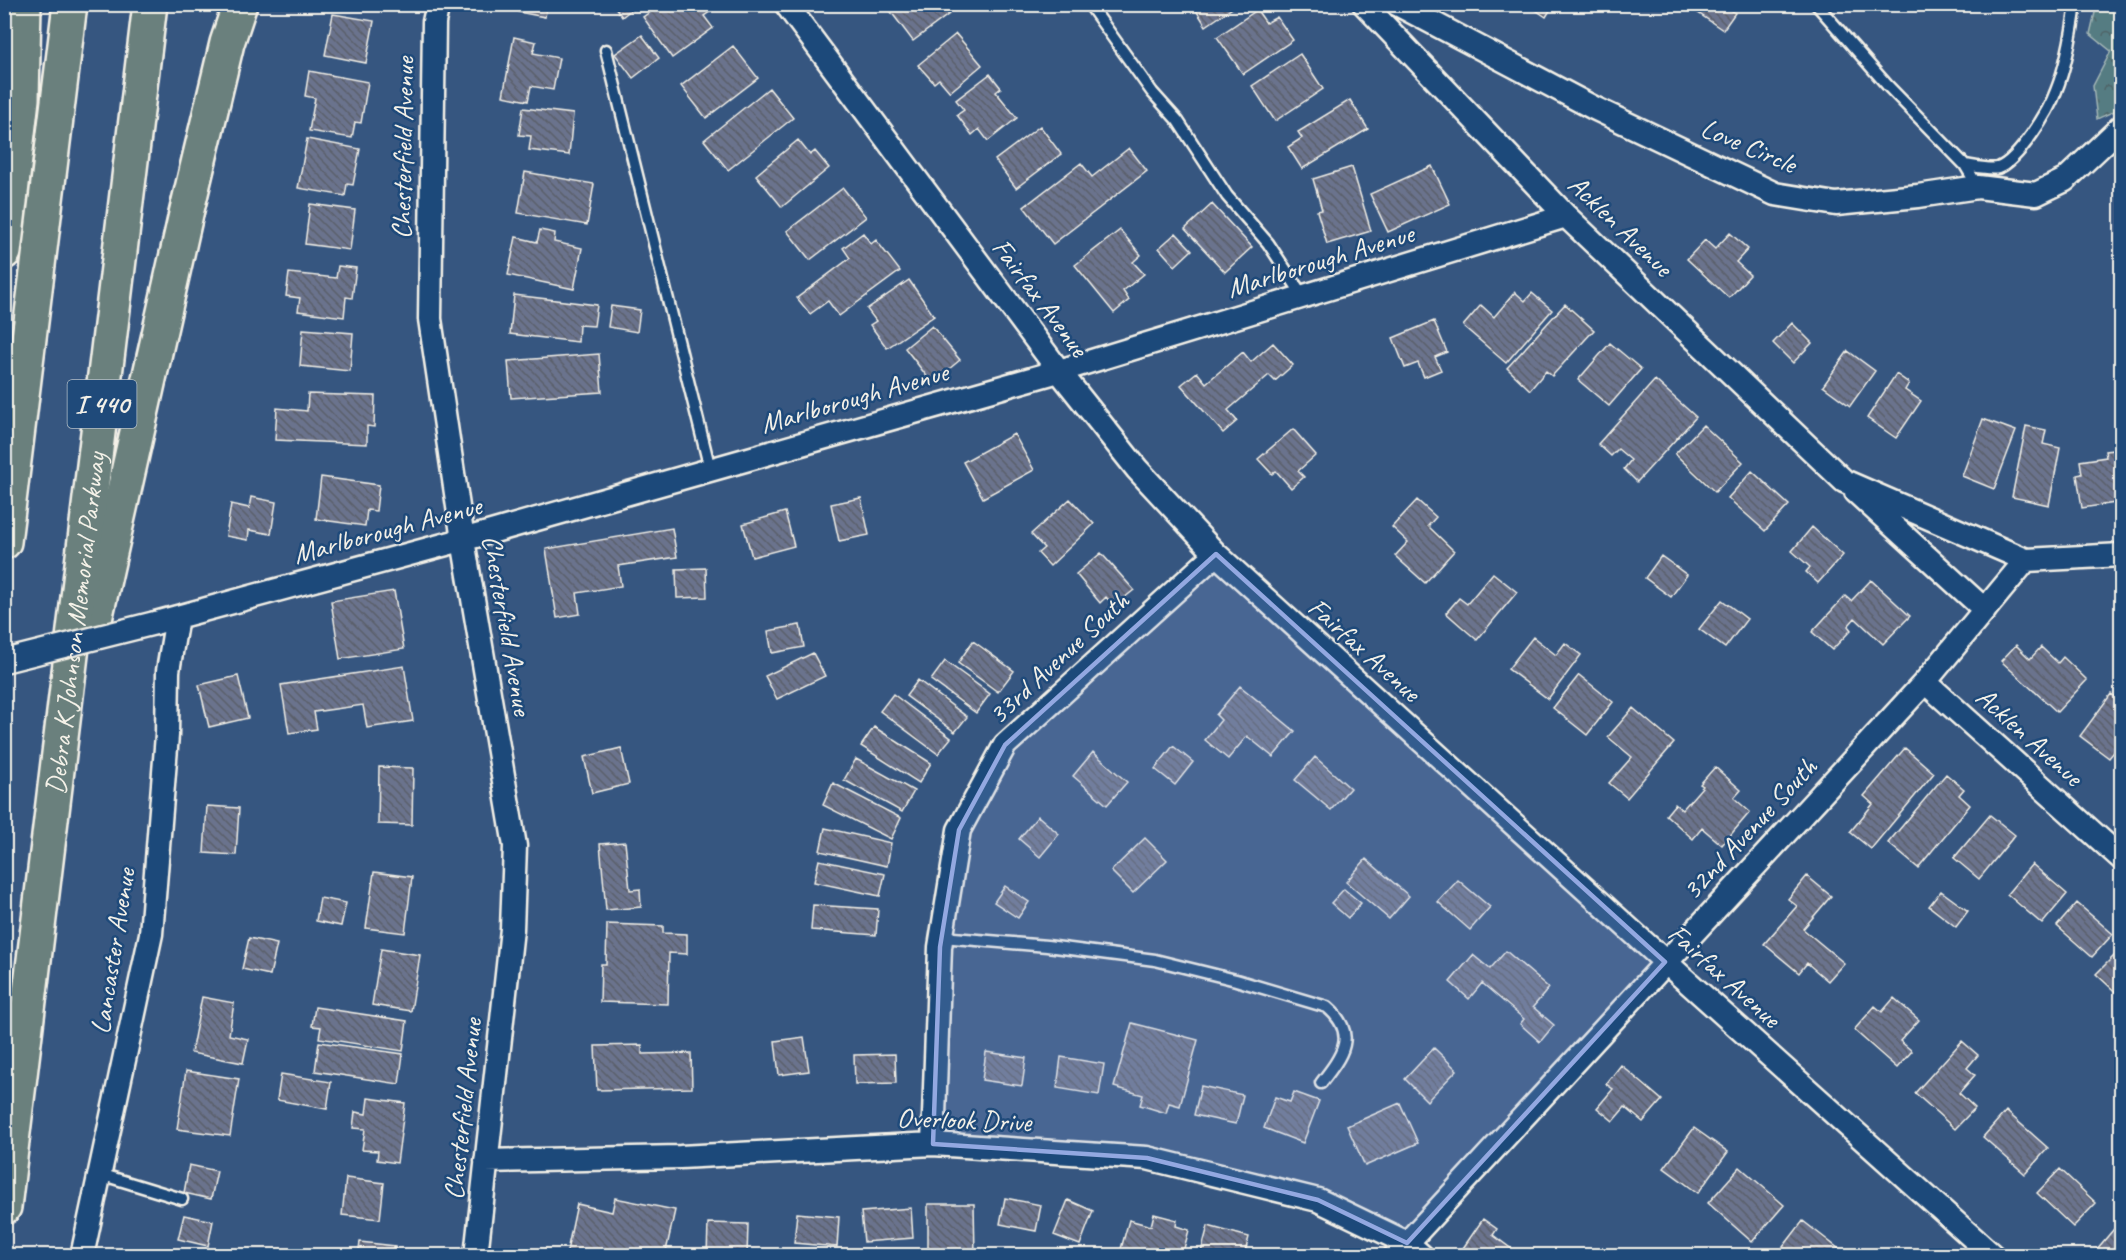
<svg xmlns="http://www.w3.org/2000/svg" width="2126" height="1260" viewBox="0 0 2126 1260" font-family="Caveat,sans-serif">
	<defs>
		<pattern id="forest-crowns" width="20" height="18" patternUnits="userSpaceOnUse" patternTransform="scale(1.5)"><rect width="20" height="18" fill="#547b82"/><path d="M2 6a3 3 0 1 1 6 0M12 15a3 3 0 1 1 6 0" fill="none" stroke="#4f6467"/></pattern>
		<pattern id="building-back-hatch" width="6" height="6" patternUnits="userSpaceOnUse" patternTransform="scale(1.5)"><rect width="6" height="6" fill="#6b738d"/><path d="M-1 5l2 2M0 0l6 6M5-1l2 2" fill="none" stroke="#5a5e6a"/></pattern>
	</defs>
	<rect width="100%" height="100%" fill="#365680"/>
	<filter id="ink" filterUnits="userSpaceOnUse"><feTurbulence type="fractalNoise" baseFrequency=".0167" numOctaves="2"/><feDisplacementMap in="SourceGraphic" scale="12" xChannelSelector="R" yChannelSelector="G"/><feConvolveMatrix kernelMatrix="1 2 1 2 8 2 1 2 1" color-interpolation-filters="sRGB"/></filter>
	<g filter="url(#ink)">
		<!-- forest -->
		<path fill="url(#forest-crowns)" stroke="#a4b6b5" stroke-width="1.5" d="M2097,4L2122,5L2121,108L2097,119L2093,86L2111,51L2090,34Z"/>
		<!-- building -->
		<path fill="url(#building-back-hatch)" stroke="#f4f1e8" stroke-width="1.5" d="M519,4H547L545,17L518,12Z
			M613,4H638L622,17Z
			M661,4H707L711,11L704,16L713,28L672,58L643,17Z
			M885,4H942L949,14L913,41Z
			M1192,4H1238L1206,26Z
			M1527,4H1554L1546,17Z
			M1685,4H1728L1727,7L1735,13L1723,30Z
			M1257,10L1266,23L1277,17L1293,40L1243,74L1217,37Z
			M333,14L374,21L366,63L325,55Z
			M956,34L982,65L950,92L939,79L934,83L918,65Z
			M642,35L659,58L633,78L615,54Z
			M514,37L536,42L533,53L559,58L553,90L531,86L528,101L503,96Z
			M733,46L758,78L706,118L681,86Z
			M1300,54L1323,89L1275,121L1252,86Z
			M309,71L368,82L361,123L355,122L352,138L309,131L315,98L305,96Z
			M990,74L1001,88L996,92L1017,118L988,141L979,129L972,135L957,115L964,110L956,100Z
			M769,88L793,118L728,170L704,140Z
			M1350,100L1368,129L1302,169L1288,147L1302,138L1298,132Z
			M523,108L573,114L569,155L529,150L531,136L519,135Z
			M1040,126L1061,154L1016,188L995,160Z
			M307,139L360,149L353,185L347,184L345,196L298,188Z
			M798,140L810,155L815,151L829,168L782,207L756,175Z
			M1129,148L1147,171L1053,244L1024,207L1081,163L1092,177Z
			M1432,166L1450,204L1388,232L1370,194Z
			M1352,167L1371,231L1327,244L1317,211L1322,210L1313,179Z
			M525,172L594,184L587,225L518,213Z
			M843,188L866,217L810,260L787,231Z
			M310,204L355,210L350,250L305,244Z
			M1212,204L1252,247L1225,272L1185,229Z
			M540,230L555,233L554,242L582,248L574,289L508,275L516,237L537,242Z
			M1120,230L1141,255L1133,262L1144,274L1123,291L1129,300L1114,313L1075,265Z
			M863,233L871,244L876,240L900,271L839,316L828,301L810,314L797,298L850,258L843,248Z
			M1176,233L1192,250L1175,266L1159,248Z
			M1730,233L1748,249L1736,262L1750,275L1729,298L1687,259L1705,240L1715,249Z
			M338,266L356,268L352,298L346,297L344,317L298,311L300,298L286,296L289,273L336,278Z
			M909,280L934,316L887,348L870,325L876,321L867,309Z
			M1515,292L1525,301L1532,293L1552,310L1506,363L1463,326L1481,305L1494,317Z
			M514,295L597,305L594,326L579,325L578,342L510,334Z
			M1565,304L1594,330L1552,376L1546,371L1530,390L1507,368Z
			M611,306L640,310L637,332L608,327Z
			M1434,321L1447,352L1435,357L1441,370L1424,377L1418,363L1405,368L1393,338Z
			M1792,323L1812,343L1793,363L1773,343Z
			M932,326L960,360L932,383L905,348Z
			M303,329L353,333L350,371L300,366Z
			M1273,343L1293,365L1275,381L1269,375L1228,410L1237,421L1223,433L1181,385L1197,372L1206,383L1243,352L1251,362Z
			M1610,343L1641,369L1609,406L1578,380Z
			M1848,351L1875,371L1850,406L1823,386Z
			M599,354L602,392L511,398L508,361Z
			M1896,374L1909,383L1905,390L1921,401L1896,438L1867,418Z
			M1655,380L1696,417L1637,482L1624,469L1631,460L1618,449L1611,456L1598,444Z
			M308,394L375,396L374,427L367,426V444L275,440L277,408L307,411Z
			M1983,419L2016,431L1994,489L1962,476Z
			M1703,425L1743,462L1715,492L1675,454Z
			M2026,426L2046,430L2043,444L2060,448L2049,505L2012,497Z
			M1293,429L1316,455L1298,471L1304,477L1291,488L1276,471L1272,474L1258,459Z
			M1014,434L1034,470L983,498L963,462Z
			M2122,449V502L2082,508L2077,475L2082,474L2080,461L2106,457L2105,451Z
			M1752,471L1789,505L1765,531L1728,498Z
			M321,477L379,485L376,511L367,510L365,526L316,519Z
			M251,497L276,502L271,534L249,530L248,540L226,536L231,504L249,508Z
			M861,498L869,535L839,541L831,504Z
			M1070,499L1094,524L1050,566L1038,553L1044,548L1031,534Z
			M1417,500L1436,517L1428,526L1454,551L1425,583L1395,556L1408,542L1392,527Z
			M785,512L794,546L752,557L743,524Z
			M1812,527L1843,555L1818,583L1806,572L1810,567L1792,551Z
			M672,528L677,557L618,566L621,586L577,593L580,614L557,618L546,549Z
			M1101,553L1134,590L1114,606L1106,597L1100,603L1076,574Z
			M1661,556L1687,575L1671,597L1645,578Z
			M706,568L707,597L677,598L676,569Z
			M1493,573L1517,592L1477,640L1446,613L1459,598L1467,604Z
			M1871,580L1910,616L1883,644L1855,618L1848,626L1851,630L1832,650L1812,632L1845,596L1851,601Z
			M394,591L404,649L340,659L331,601Z
			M1722,600L1747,619L1725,648L1699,629Z
			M800,625L804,647L772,653L768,631Z
			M1533,637L1556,655L1565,643L1581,655L1548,699L1508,669Z
			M973,641L1014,671L998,692L958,663Z
			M2016,645L2030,659L2041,647L2058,663L2063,657L2087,680L2057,712L2001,661Z
			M813,653L825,676L777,699L765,676Z
			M945,661L990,694L976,713L931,680Z
			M404,666L413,721L367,728L363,705L314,712L317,729L289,733L281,685Z
			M1579,675L1613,702L1587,735L1553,708Z
			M238,676L248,718L209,727L199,685Z
			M918,680L967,717L955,732L906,696Z
			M1240,686L1295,731L1273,757L1247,736L1228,759L1205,740L1221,720L1216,715Z
			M893,694L951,738L938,754L880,711Z
			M2111,694L2122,701V742L2109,758L2080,736Z
			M1633,708L1674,743L1627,798L1609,783L1632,757L1608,737Z
			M874,727L931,763L919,783L861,746Z
			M1173,746L1193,762L1175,785L1155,769Z
			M621,748L629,784L592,793L584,757Z
			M1905,748L1934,773L1871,849L1850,832L1873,804L1864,796Z
			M1093,752L1127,782L1107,805L1073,776Z
			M1315,757L1350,788L1331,810L1295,780Z
			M856,759L914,791L902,812L844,780Z
			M379,767L413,768L412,825L378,824Z
			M1715,767L1741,790L1734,798L1750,812L1722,845L1702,828L1693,839L1666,815L1675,804L1682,810L1703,786L1700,784Z
			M1946,774L1964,789L1959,795L1970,805L1918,868L1888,843Z
			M833,783L901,818L891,839L823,805Z
			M207,806L239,808L236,855L204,853Z
			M1990,815L2015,835L1979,879L1954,858Z
			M1038,816L1059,834L1040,857L1019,839Z
			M825,828L891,843L887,866L820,851Z
			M1145,838L1167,860L1133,893L1111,871Z
			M625,842L630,890L640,889L641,907L606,910L600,844Z
			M1366,859L1409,896L1389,919L1346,882Z
			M819,860L885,874L880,896L814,882Z
			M2032,864L2067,894L2042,924L2007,894Z
			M374,872L412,877L405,933L366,928Z
			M1807,876L1831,896L1803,929L1844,963L1828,981L1807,963L1799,973L1764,944L1797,906L1788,899Z
			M1458,880L1490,907L1470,930L1438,902Z
			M1005,886L1029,902L1018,918L994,902Z
			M1344,889L1361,903L1348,918L1331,903Z
			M1941,891L1968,911L1956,927L1929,906Z
			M320,898L346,903L341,926L316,921Z
			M2077,903L2113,934L2092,957L2057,926Z
			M813,905L878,909L876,935L811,930Z
			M607,924L663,926V933L687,934V954L669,953L668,1004L600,1002L601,964H606Z
			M249,938L277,944L270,975L242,969Z
			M2122,948V998L2096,974Z
			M381,949L420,955L411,1011L372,1005Z
			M1506,951L1549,988L1533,1007L1554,1025L1540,1042L1520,1024L1524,1019L1482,983L1469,999L1450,982L1473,955L1490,969Z
			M202,997L234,1003L229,1035L248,1039L243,1063L191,1053Z
			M1894,998L1919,1020L1900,1041L1912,1051L1897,1068L1854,1030L1875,1006L1882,1012Z
			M315,1007L407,1021L403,1051L319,1038L321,1027L312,1026Z
			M1132,1023L1198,1040L1180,1106L1169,1103L1166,1113L1140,1105L1143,1095L1114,1087Z
			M804,1037L809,1071L779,1075L775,1041Z
			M1962,1041L1978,1055L1967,1068L1975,1075L1959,1093L1975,1108L1955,1129L1915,1093Z
			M319,1042L403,1054L399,1084L315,1071Z
			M642,1045V1054L691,1053L692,1088L597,1090L595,1046Z
			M1434,1048L1457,1070L1427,1101L1405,1079Z
			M986,1052L1026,1058L1022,1086L982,1080Z
			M895,1054L896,1083L855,1084L854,1055Z
			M1061,1057L1104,1064L1099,1095L1057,1088Z
			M1621,1065L1662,1100L1643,1122L1625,1107L1613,1121L1597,1108L1613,1089L1606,1084Z
			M186,1071L239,1079L230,1136L177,1129Z
			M281,1074L331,1082L327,1109L277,1100Z
			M1201,1086L1243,1095L1236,1124L1194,1115Z
			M1294,1092L1319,1101L1303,1143L1264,1128L1275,1097L1290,1102Z
			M368,1098L405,1103L397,1163L377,1160L378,1151L362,1150L365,1129L353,1128L355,1112L366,1114Z
			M1400,1103L1418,1143L1365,1166L1347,1126Z
			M2006,1111L2048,1148L2025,1174L1983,1137Z
			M1694,1128L1728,1152L1698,1193L1664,1168Z
			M189,1165L217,1171L211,1199L184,1193Z
			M1740,1167L1784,1205L1752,1242L1708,1203Z
			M2060,1169L2096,1203L2073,1227L2037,1193Z
			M346,1178L384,1183L380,1219L342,1215Z
			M615,1198L675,1210L665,1256H566L577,1204L612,1212Z
			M1005,1198L1041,1205L1036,1231L1000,1224Z
			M1068,1200L1093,1211L1080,1245L1054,1235Z
			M928,1204H974L975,1256H928Z
			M911,1208L913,1238L864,1242L861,1212Z
			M797,1213L839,1217L837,1247L794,1243Z
			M1154,1214L1177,1220L1176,1226L1189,1230L1182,1256H1119L1129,1220L1151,1226Z
			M184,1215L213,1221L208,1246L178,1239Z
			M1483,1219L1497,1229L1493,1235L1521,1256H1461L1459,1254Z
			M1803,1221L1848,1256H1786L1780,1251Z
			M708,1223L748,1224L747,1256H707Z
			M2119,1223L2122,1225V1256H2105L2097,1249Z
			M1208,1226L1249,1237L1244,1256H1200Z
			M360,1242L395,1246L394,1256H358Z"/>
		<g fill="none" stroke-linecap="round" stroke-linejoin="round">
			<defs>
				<path id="service" d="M1089,4L1152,92L1178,121L1227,196L1268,243L1303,296
					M1816,4L1887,85L1965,165L1978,187
					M606,50L710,469
					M1965,165C1974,166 1989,170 1998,168C2018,161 2049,111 2056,91C2067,64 2072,33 2076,4
					M942,937L1047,946L1155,960L1236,980L1327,1007C1359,1034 1342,1056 1321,1083
					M100,1174L182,1199"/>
				<path id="minor" d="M438,4L434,22L430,319L463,540L515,846L512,929L476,1256
					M786,4L1059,371L1137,469L1216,554L1681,976L1993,1256
					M1364,4L1566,216L1844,481L2026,560
					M1397,4L1594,108L1775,194L1836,204L1918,196L1978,187L2036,194L2065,180L2122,126
					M1856,492L1985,610
					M155,623L491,532L1059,371L1566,216
					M1925,682L2122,859
					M933,1144L940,947L959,830L1005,745L1216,554
					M486,1161L680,1157L933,1144L1147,1158L1318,1200L1407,1243L1422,1256
					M82,1256L151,934L167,735L168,671L177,617
					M1395,1256L1925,682L2026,560L2122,555"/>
				<g id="motorway">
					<path d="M4,252L22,99L24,4"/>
					<path d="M4,542L70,4"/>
					<path d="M94,624L186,214L227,43L240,4"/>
					<path id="s1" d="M4,1207L150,4"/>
				</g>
			</defs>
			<!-- service casing -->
			<use href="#service" stroke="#f4f1e8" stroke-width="15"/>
			<!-- minor casing -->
			<use href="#minor" stroke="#f4f1e8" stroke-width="27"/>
			<!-- motorway casing -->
			<use href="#motorway" stroke="#f4f1e8" stroke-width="38"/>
			<!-- service -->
			<use href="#service" stroke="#1f4a7a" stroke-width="10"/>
			<!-- minor -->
			<use href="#minor" stroke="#1f4a7a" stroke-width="22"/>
			<!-- motorway -->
			<use href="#motorway" stroke="#6a807d" stroke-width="33"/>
			<defs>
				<path id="minor-bridge" d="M4,661L155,623"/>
			</defs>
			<!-- minor-bridge casing -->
			<use href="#minor-bridge" stroke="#f4f1e8" stroke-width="27" stroke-linecap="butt"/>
			<!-- minor-bridge -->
			<use href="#minor-bridge" stroke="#1f4a7a" stroke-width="22"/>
		</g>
	</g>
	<!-- marked area -->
	<path fill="#93a8e1" fill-opacity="0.2" stroke="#93a8e1" stroke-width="4.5" stroke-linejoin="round" d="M1216,554L1665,962L1407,1243L1318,1200L1147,1158L933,1144L940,947L959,830L1005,745Z"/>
	<g text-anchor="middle" stroke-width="5" stroke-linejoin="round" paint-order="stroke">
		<!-- shield labels -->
		<rect fill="#1f4a7a" stroke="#b4bfc7" stroke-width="1.5" x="67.5" y="380" width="69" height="48" rx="4.5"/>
		<g font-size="27" font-weight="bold" fill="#f4f1e8">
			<text x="102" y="413">I 440</text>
		</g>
		<!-- street labels -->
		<g font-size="28" fill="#f4f1e8" stroke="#1f4a7a">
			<text transform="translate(1749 145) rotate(23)" y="10">Love Circle</text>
			<text transform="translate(402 148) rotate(-89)" y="10">Chesterfield Avenue</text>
			<text transform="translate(1621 225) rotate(44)" y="10">Acklen Avenue</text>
			<text transform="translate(1320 260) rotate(-17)" y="10">Marlborough Avenue</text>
			<text transform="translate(1041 297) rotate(53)" y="10">Fairfax Avenue</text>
			<text transform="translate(854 397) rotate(-16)" y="10">Marlborough Avenue</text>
			<text transform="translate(387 529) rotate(-15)" y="10">Marlborough Avenue</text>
			<text dy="10" stroke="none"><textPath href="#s1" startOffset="588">Debra K Johnson Memorial Parkway</textPath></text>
			<text transform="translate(508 625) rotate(80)" y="10">Chesterfield Avenue</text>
			<text transform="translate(1365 649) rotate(42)" y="10">Fairfax Avenue</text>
			<text transform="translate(1058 657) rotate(-43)" y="10">33rd Avenue South</text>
			<text transform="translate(2030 736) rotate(42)" y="10">Acklen Avenue</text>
			<text transform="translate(1749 828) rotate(-47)" y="10">32nd Avenue South</text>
			<text transform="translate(112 951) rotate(-81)" y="10">Lancaster Avenue</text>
			<text transform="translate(1725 975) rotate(42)" y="10">Fairfax Avenue</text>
			<text transform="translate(462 1109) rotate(-84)" y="10">Chesterfield Avenue</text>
			<text transform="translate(964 1119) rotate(2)" y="10">Overlook Drive</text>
		</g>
	</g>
	<!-- margin -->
	<rect width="2126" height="1260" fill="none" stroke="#1f4a7a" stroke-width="24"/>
	<rect x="12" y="12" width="2102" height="1236" fill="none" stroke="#f4f1e8" stroke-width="2" filter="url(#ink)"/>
</svg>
